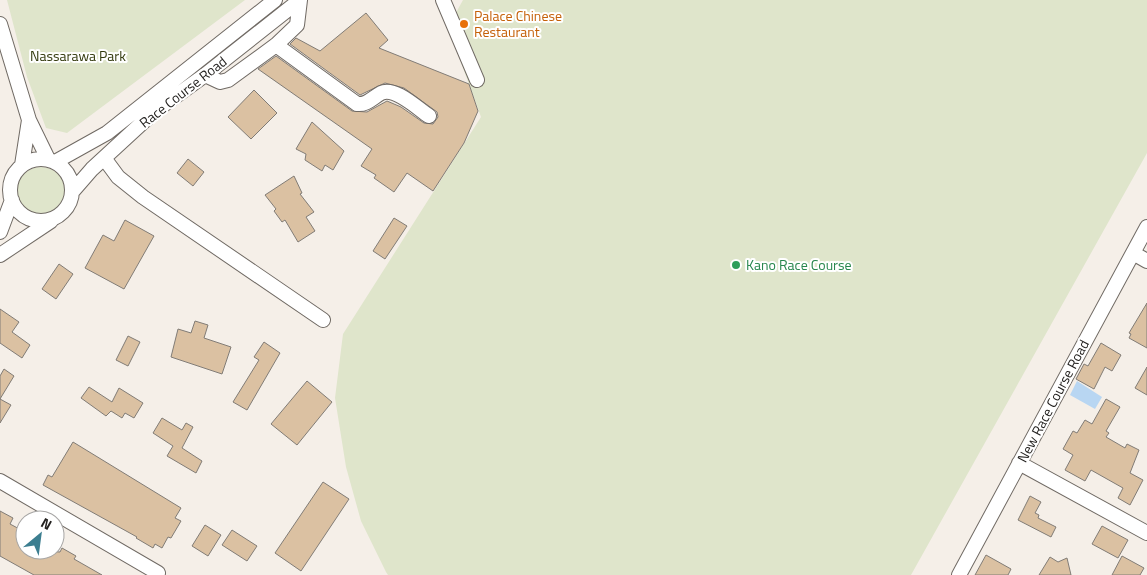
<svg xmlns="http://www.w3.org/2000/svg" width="1147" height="575" viewBox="0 0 1147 575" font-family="'Titillium Web',sans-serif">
	<rect width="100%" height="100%" fill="#f5efe8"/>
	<!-- green -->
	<path fill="#dfe5cb" d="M7,0H245L67,133L46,128L27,77Z
		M463,0H1147V153L911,575H388L386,572L361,521L346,467L335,398L343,334L481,117L448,27Z
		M17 191a24 24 0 1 1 48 0a24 24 0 1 1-48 0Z"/>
	<!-- water -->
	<path fill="#b8d6f2" d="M1077,381L1102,397L1095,409L1070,395Z"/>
	<!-- building -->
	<path fill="#dbc1a2" stroke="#817c76" d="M366,13L388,40L379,48L469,84L478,111L464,143L433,191L407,173L394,192L374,178L376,175L361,166L372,149L258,69L276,56L352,111L367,112L387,101L401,107L424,123L433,124L438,117L437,112L404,88L385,83L360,95L290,44L296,38L320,51Z
		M254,90L277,113L251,139L228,117Z
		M312,122L344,151L333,170L325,165L322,171L305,160L306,154L296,149Z
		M188,159L204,172L193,186L177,173Z
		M294,176L302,193L300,194L314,212L306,217L315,231L298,242L285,220L282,222L274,211L276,209L265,195Z
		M394,218L407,226L385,259L373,251Z
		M125,220L154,236L124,289L85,268L103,235L114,241Z
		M59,264L73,274L56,299L42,289Z
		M1147,303V348L1129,338L1131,334L1129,333Z
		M0,309L19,322L12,332L30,345L22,358L0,343Z
		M195,321L208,325L204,338L231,347L222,374L171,357L178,329L191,333Z
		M128,336L140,342L128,366L116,360Z
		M264,342L280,353L247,410L233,402L259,360L254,357Z
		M1101,343L1121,355L1112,371L1105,367L1094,389L1076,379L1084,364L1088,366Z
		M1147,367V395L1135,388Z
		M4,369L14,376L0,399L11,405L0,423V376Z
		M307,381L332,402L297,445L271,424Z
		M89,387L112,402L119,388L143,403L134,418L125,413L122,418L111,411L106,416L81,398Z
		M1106,399L1120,407L1106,431L1109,433L1106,437L1125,448L1127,444L1139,450L1130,473L1143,480L1130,505L1118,498L1123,488L1091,470L1085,481L1065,470L1073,455L1063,449L1073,431L1077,433L1085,420L1092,424Z
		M162,418L182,430L186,423L193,427L182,448L202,461L196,473L167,456L173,446L153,433Z
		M73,442L181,508L175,518L181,521L171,538L168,537L162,548L155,544L153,548L136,538L137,537L43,485L48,475L52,477Z
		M323,482L349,499L301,571L275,553Z
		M1030,496L1041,502L1035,513L1039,515L1038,518L1056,527L1051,537L1018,520Z
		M0,511L13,518L10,524L25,532V550L60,552L62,548L76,556L74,559L102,575H34L0,556Z
		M205,525L221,535L208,556L192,546Z
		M1102,526L1128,540L1118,558L1092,544Z
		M232,530L257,546L247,561L222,545Z
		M986,555L1011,569L1008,575H975Z
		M1122,556L1144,568L1140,575H1112Z
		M1050,557L1058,562L1067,558L1071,575H1039Z"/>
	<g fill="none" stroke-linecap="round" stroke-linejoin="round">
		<defs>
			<path id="minor" d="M443,0L477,80
				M0,24L29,120L22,165
				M276,45L357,104C367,105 372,98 381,93C395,86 418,109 429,116
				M205,75L220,82L228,80L276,45L297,25L300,0
				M29,120L48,159
				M104,158L118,177L143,197L323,320
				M10 190a31 31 0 1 1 62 0a31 31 0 1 1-62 0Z
				M55,162L107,133L275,0
				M72,192L92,169L155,111L205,75L300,0
				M0,232L12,200
				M1133,253L1147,261
				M0,255L51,221
				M1019,463L1147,533
				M0,481L158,573
				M959,575L1147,227"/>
		</defs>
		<!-- minor casing -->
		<use href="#minor" stroke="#706a64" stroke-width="16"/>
		<!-- minor -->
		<use href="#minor" stroke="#fff" stroke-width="14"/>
	</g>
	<!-- markers -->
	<circle fill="#e8710a" stroke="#fff" stroke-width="2" cx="464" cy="24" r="5"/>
	<circle fill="#2e9e5b" stroke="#fff" stroke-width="2" cx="736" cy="265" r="5"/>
	<g text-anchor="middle" stroke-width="4" stroke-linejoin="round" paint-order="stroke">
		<!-- food labels -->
		<g font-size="14" fill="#c56008" stroke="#fff" text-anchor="start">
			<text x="474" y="21">Palace Chinese<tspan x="474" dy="16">Restaurant</tspan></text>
		</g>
		<!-- park labels -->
		<g font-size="14" fill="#333a0e" stroke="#fff">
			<text x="78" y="61">Nassarawa Park</text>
		</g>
		<!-- street labels -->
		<g font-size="14" fill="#23211f" stroke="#fff">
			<text transform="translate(183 92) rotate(-38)" y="5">Race Course Road</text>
			<text transform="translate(1053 401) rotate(-62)" y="5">New Race Course Road</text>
		</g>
		<!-- leisure labels -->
		<g font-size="14" fill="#27864d" stroke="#fff" text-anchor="start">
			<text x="746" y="270">Kano Race Course</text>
		</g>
	</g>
	<!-- north arrow -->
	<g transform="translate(40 535) rotate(29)"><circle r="24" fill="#ffffff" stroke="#a7a6a5"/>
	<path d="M0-4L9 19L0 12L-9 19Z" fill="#3c7e90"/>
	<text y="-8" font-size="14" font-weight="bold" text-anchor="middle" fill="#23211f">N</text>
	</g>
</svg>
